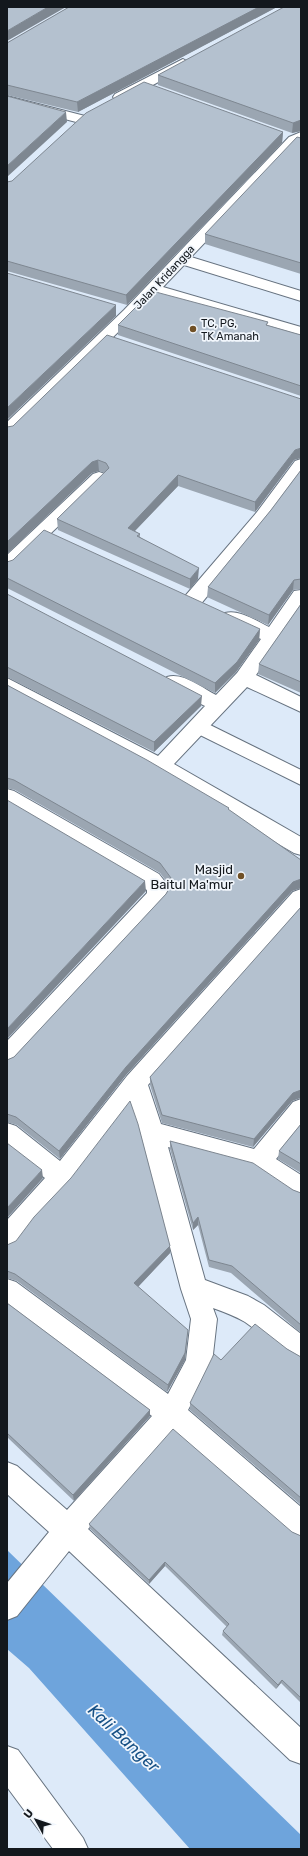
<svg xmlns="http://www.w3.org/2000/svg" width="308" height="1856" viewBox="0 0 308 1856" font-family="Rubik,sans-serif">
	<rect width="100%" height="100%" fill="#ddeaf9"/>
	<!-- water -->
	<path fill="#6ea4dc" d="M7,1550L301,1835V1849H190L29,1668L7,1649Z"/>
	<g fill="none" stroke-linecap="round" stroke-linejoin="round">
		<defs>
			<path id="service" d="M198,719L301,770V785L192,731L189,726L192,721Z"/>
			<path id="minor" d="M183,59L190,63L188,66L125,100H115L113,97L115,94Z
				M7,96L85,116L87,119L85,122L80,123L7,104Z
				M301,132V142L191,257L301,291V301L184,265L163,287L301,327V337L156,295L13,435L7,436V422L124,310L289,137Z
				M301,459V477L269,520L200,605L193,606L186,605L184,600L186,595L257,512L295,461Z
				M99,472L105,474L108,478L105,482L13,569L7,571V555L93,474Z
				M301,590V610L256,675L301,697V712L247,687L174,764L301,837V855L294,853L153,771L7,694V678L158,756L205,706L167,687L164,682L167,677C183,672 202,688 216,695L237,673L261,639L225,623L223,618L225,613C239,609 256,621 269,627L294,591Z
				M7,789L14,791L159,874L169,887L168,896L165,902L15,1064L7,1067V1041L147,893V890L7,807Z
				M301,889V913L148,1085L161,1124L254,1149L293,1102L301,1099V1128L276,1159L301,1175V1200L292,1197L253,1170L168,1147L205,1280L248,1296L264,1305L301,1334V1363C280,1354 264,1335 245,1322C235,1316 224,1312 213,1308L217,1319L212,1363L188,1410L301,1507V1540L291,1536L173,1433L88,1529L301,1728V1764L290,1760L69,1551L17,1616L7,1620V1583L49,1532L7,1494V1462L17,1466L67,1510L152,1416L7,1307V1279L16,1282L168,1394L186,1360L191,1319L181,1289L140,1132L131,1106L71,1185L34,1224L16,1248L7,1252V1220L45,1178L7,1148V1123L16,1126L60,1161L127,1076L293,892Z
				M7,1746L18,1750L83,1838L88,1849H53L7,1787Z"/>
		</defs>
		<!-- service casing -->
		<use href="#service" stroke="#677380" stroke-width="2"/>
		<!-- minor casing -->
		<use href="#minor" stroke="#677380" stroke-width="2"/>
		<!-- service -->
		<use href="#service" fill="#fff" fill-rule="evenodd"/>
		<!-- minor -->
		<use href="#minor" fill="#fff" fill-rule="evenodd"/>
	</g>
	<!-- wall -->
	<path fill="#9ba6b2" d="M69,7H277L78,112L7,95V43Z
		M301,7V131L292,133L158,85V75Z
		M283,132L282,143L127,305L7,271V182Z
		M301,138V274L205,244V234Z
		M268,322L267,325L301,335V396L118,335V325Z
		M7,427L294,460L255,512L178,486L135,531L140,534V537L198,579L190,589L58,530L57,519L105,473L99,471L92,473L7,554Z
		M301,470V589L293,590L268,625L207,597L208,587L271,510Z
		M7,562L260,629L259,640L236,672L215,693L7,588Z
		M7,594L201,706L154,752L7,677Z
		M301,604V693L258,674L259,664Z
		M7,685L229,810L301,860V888L292,891L126,1075L60,1159L17,1125L7,1122V1060L14,1057L166,894L170,886L160,873L15,790L7,788Z
		M301,907V1098H300L292,1101L253,1147L162,1123L150,1085V1077Z
		M301,1124V1173L278,1159L279,1151Z
		M170,1141L293,1190L301,1193V1333L231,1273L209,1267L198,1225L193,1230L170,1149Z
		M7,1245L170,1253L138,1287L187,1337L185,1360L167,1392L17,1281L7,1278Z
		M7,1303L150,1410V1416L74,1501L7,1437Z
		M287,1349L301,1357V1505L190,1410V1403L221,1360Z
		M89,1524L292,1532L301,1536V1703L281,1683L276,1689L222,1635L223,1631L227,1627L165,1566L149,1584L90,1529Z"/>
	<!-- shaded-wall -->
	<path fill="#7e8791" d="M48,7H66L7,41V31Z
		M259,7H277L78,112L77,102Z
		M66,112L67,122L7,177V166Z
		M301,120V131L292,133L293,123Z
		M283,132L282,143L127,305L126,295Z
		M116,305V316L7,420V408Z
		M301,448V458L294,460L255,512V502L295,450Z
		M98,460L99,471L92,473L7,554V542L92,462Z
		M178,475V486L128,538V528Z
		M199,568L198,579L190,589V579Z
		M294,580L293,590L268,625L269,615Z
		M260,629L259,640L236,672L215,693V683Z
		M202,696L201,706L154,752V742Z
		M301,879V888L292,891L126,1075L60,1159L59,1151L126,1067L293,882Z
		M145,881L146,891L7,1039V1029Z
		M301,1090L300,1098L292,1101L253,1147L254,1139L293,1093Z
		M42,1170L43,1178L7,1218V1208Z
		M198,1217V1225L193,1230V1223Z
		M170,1246V1253L135,1290L134,1283Z
		M188,1330L185,1360L167,1392L168,1385Z
		M150,1410V1416L74,1501L73,1495Z
		M165,1562V1566L149,1584V1580Z
		M282,1680L281,1683L276,1689L278,1685Z"/>
	<!-- building -->
	<path fill="#b4c1cf" stroke="#7e8791" d="M7,7H48L7,31Z
		M69,7H259L77,102L7,85V43Z
		M284,7H301V120L293,123L158,75Z
		M144,82L283,132L126,295L7,261V182L12,181L86,113Z
		M7,96L66,112L7,166Z
		M297,137L301,138V263L205,234Z
		M7,273L116,305L7,408Z
		M152,291L268,322L266,325L301,335V386L118,325Z
		M107,335L301,399V448L295,450L255,502L178,475L128,528L140,534L137,536L199,568L190,579L57,519L109,468L106,463L98,460L92,462L7,542V427L13,426Z
		M301,470V579L294,580L269,615L208,587L271,510Z
		M44,530L260,629L237,662L215,683L7,578V562L13,560Z
		M7,594L202,696L154,742L7,667Z
		M301,604V682L259,664Z
		M7,685L147,760L229,808L228,809L301,860V879L293,882L126,1067L59,1151L16,1117L7,1114V1060L14,1057L166,894L170,887L171,878L160,863L14,780L7,778Z
		M7,800L145,881L7,1029Z
		M301,907V1090L293,1093L254,1139L162,1115L150,1077Z
		M130,1101L138,1124L170,1246L134,1283L188,1330L185,1353L168,1385L15,1274L7,1271V1245L16,1241L34,1217L71,1178Z
		M301,1124V1164L279,1151Z
		M170,1141L253,1163L293,1190L301,1193V1325L232,1266L209,1260L198,1217L193,1223Z
		M7,1143L42,1170L7,1208Z
		M7,1303L150,1410L73,1495L7,1433Z
		M255,1324L287,1349L301,1357V1498L190,1403L214,1354L221,1360Z
		M173,1429L292,1532L301,1536V1698L282,1680L278,1685L223,1631L229,1624L165,1562L149,1580L89,1524Z"/>
	<!-- markers -->
	<g fill="#705026" stroke="#f1f6fc" stroke-width="1.5">
		<circle cx="193" cy="329" r="4"/>
		<circle cx="241" cy="876" r="4"/>
	</g>
	<g text-anchor="middle" stroke-width="3.5" stroke-linejoin="round" paint-order="stroke">
		<!-- far-street labels -->
		<g font-size="11" fill="#13181d" stroke="#f1f6fc">
			<text transform="translate(164 277) rotate(-47)" y="4">Jalan Kridangga</text>
		</g>
		<!-- far-poi labels -->
		<g font-size="11" fill="#13181d" stroke="#f1f6fc" text-anchor="start">
			<text x="201" y="327">TC, PG,<tspan x="201" dy="13">TK Amanah</tspan></text>
		</g>
		<!-- poi labels -->
		<g font-size="13" fill="#13181d" stroke="#f1f6fc" text-anchor="end">
			<text x="233" y="874">Masjid<tspan x="233" dy="15">Baitul Ma'mur</tspan></text>
		</g>
		<!-- near-water labels -->
		<g font-size="17" font-style="italic" fill="#185185" stroke="#f1f6fc">
			<text transform="translate(124 1738) rotate(43)" y="6">Kali Banger</text>
		</g>
	</g>
	<!-- border -->
	<rect width="308" height="1856" fill="none" stroke="#13181d" stroke-width="16"/>
	<!-- north arrow -->
	<g transform="translate(36 1820) rotate(310)" stroke="#f1f6fc" stroke-width="3" paint-order="stroke">
	<path d="M0-3L7 15L0 10L-7 15Z" fill="#13181d"/>
	<text y="-6" font-size="11" font-weight="bold" text-anchor="middle" fill="#13181d">U</text>
	</g>
</svg>
